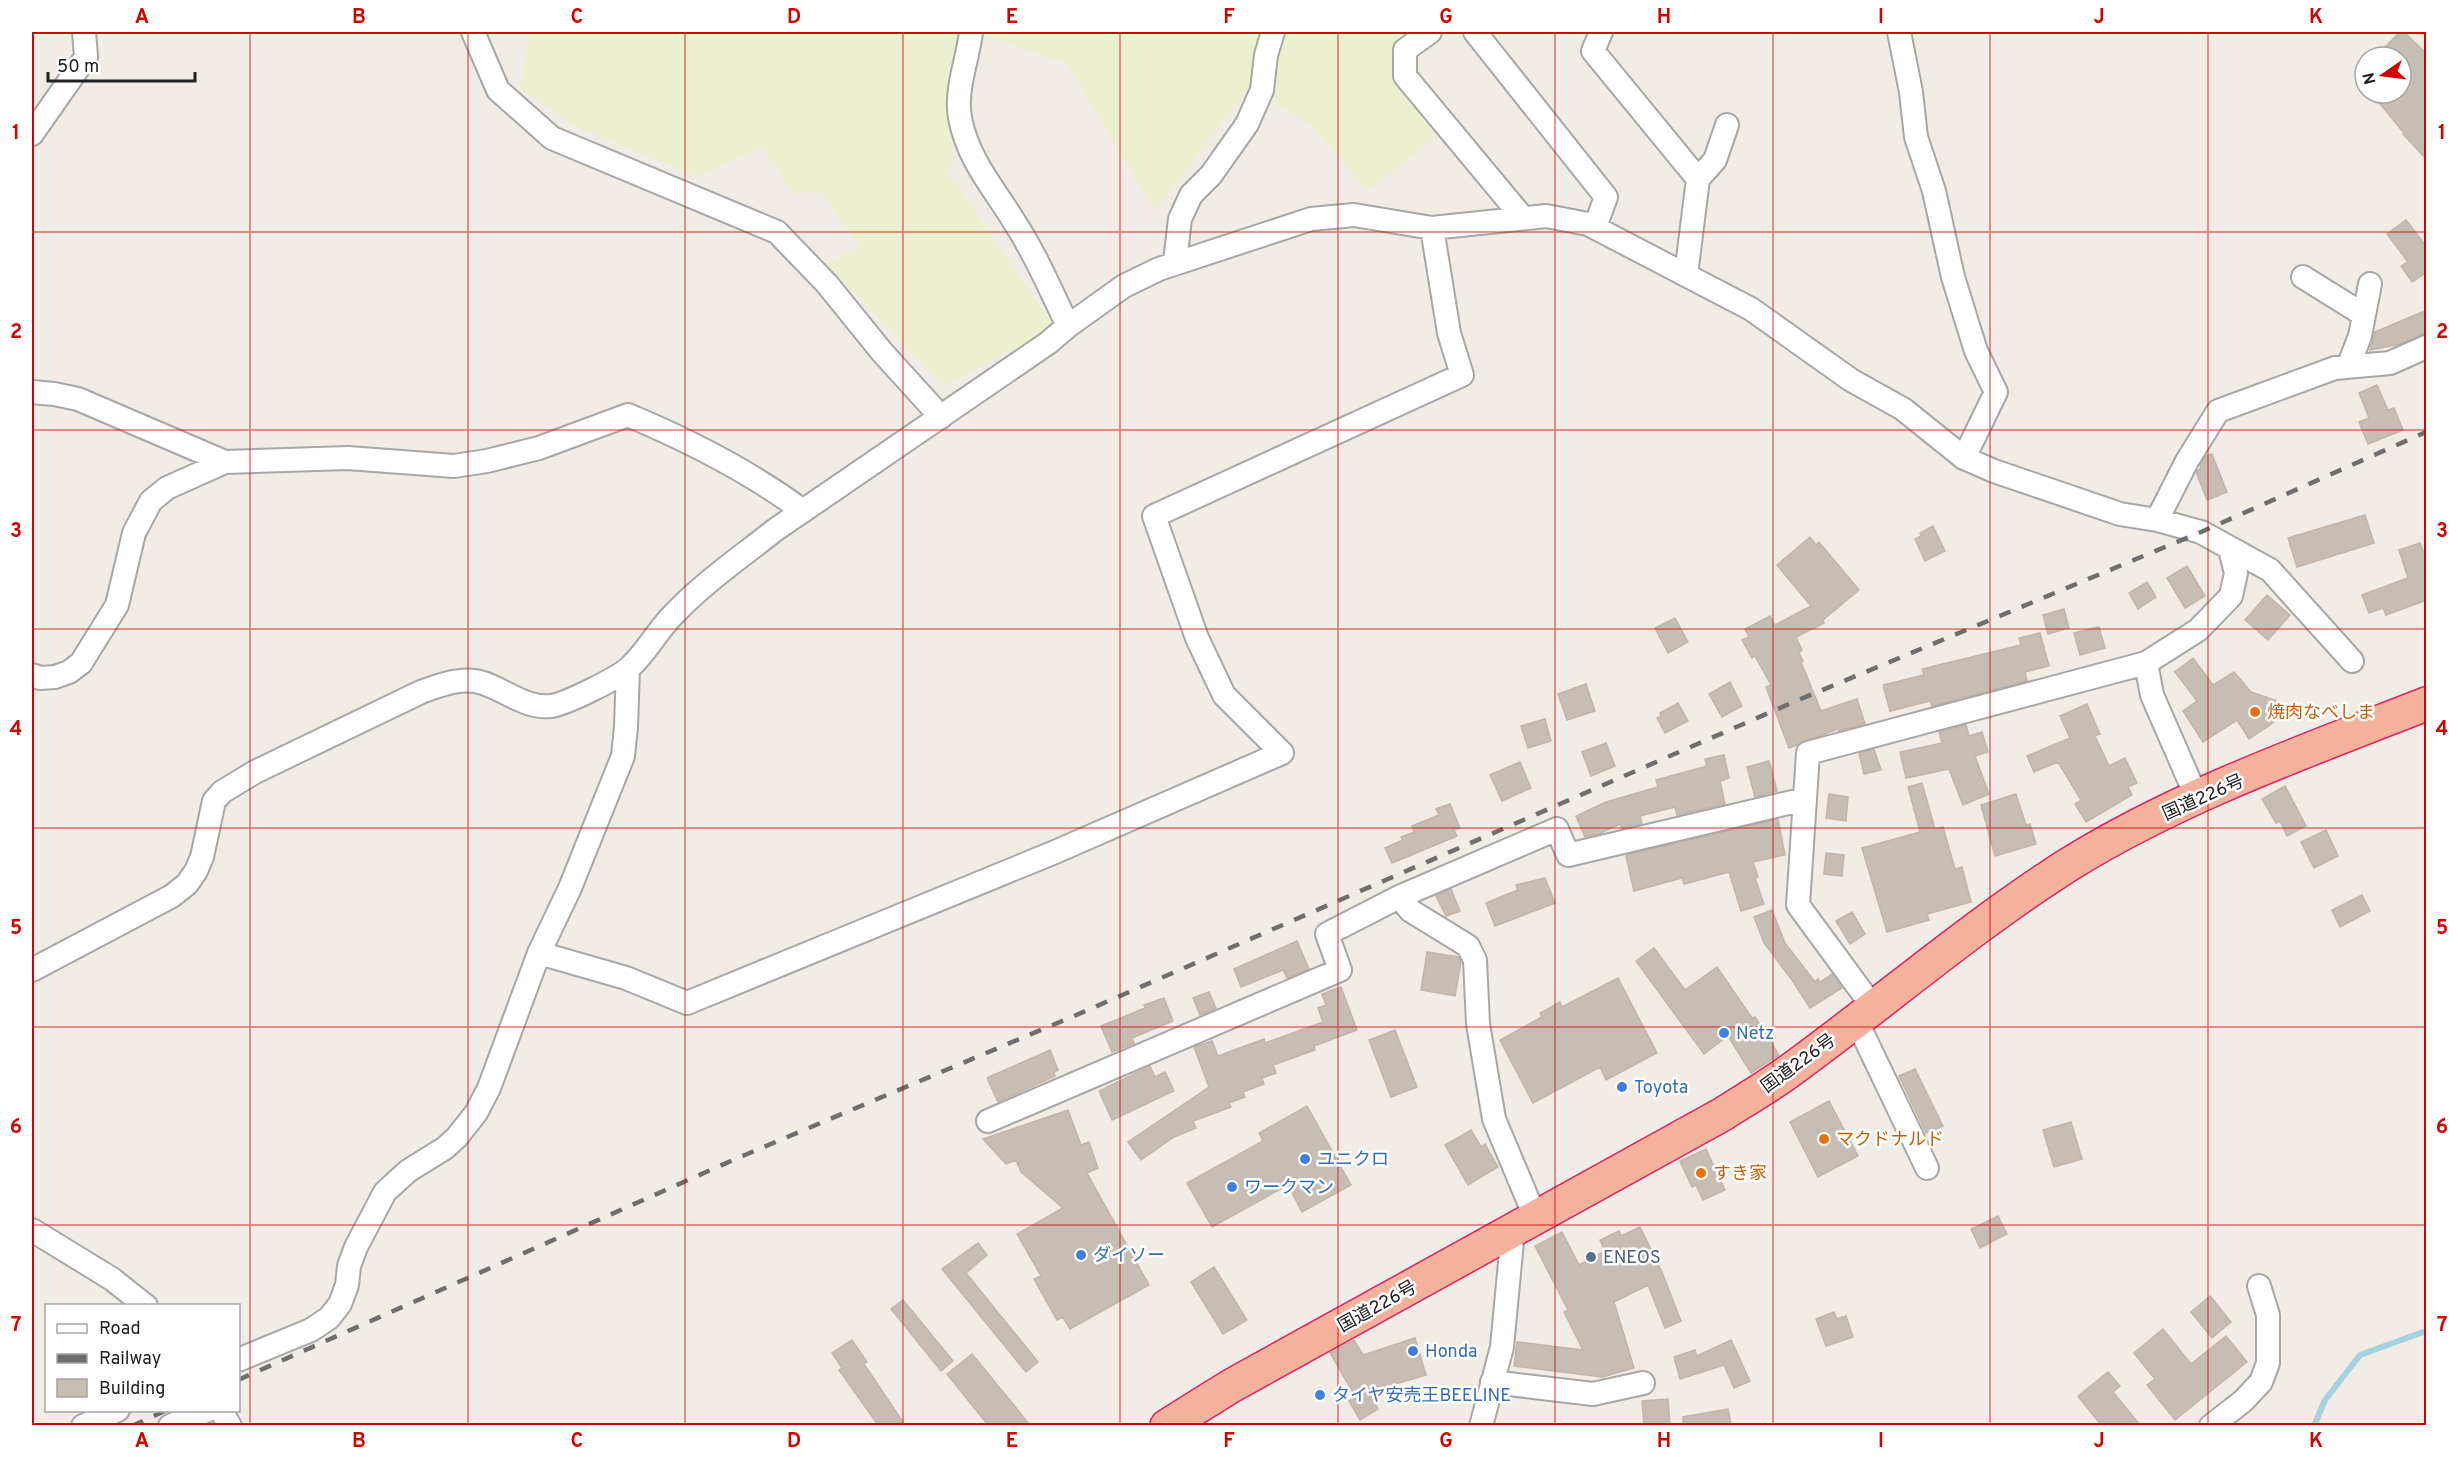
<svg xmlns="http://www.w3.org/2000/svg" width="2458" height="1457" viewBox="0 0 2458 1457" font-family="Overpass,'Noto Sans JP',sans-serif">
	<rect width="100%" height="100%" fill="#f1ede6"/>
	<!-- farmland -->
	<path fill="#edefd1" d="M530,32H960L950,175L1055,327L944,386L827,264L860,246L819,190L794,194L763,147L697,176L572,125L520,87Z
		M975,32H1414L1433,139L1368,191L1312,126L1248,88L1155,211L1067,64Z"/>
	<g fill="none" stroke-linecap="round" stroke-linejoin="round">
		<!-- stream -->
		<path stroke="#a6d1df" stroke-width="6" d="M2314,1426L2325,1400L2360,1355L2426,1331"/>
	</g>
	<!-- building -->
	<path fill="#c6bdb5" stroke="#c3b4a8" stroke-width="1.5" d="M2400,32H2404L2427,54V160L2403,134L2404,133L2371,93H2401V57H2375Z
		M2406,220L2427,247V272L2412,282L2401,266L2408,262L2387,234Z
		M2427,310V332L2401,344L2370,350L2375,332Z
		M2377,385L2388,410L2394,408L2403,430L2368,444L2359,422L2369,418L2359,393Z
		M2212,454L2227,492L2207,500L2196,472L2201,468L2200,465L2206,456Z
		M2365,515L2374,543L2297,567L2288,538Z
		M1933,526L1945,551L1925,561L1915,539L1921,536L1920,533Z
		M1810,537L1816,545L1819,542L1859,590L1823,620L1824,623L1796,637L1802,650L1799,653L1803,661L1801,662L1821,711L1857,699L1865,724L1839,731L1838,729L1789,748L1766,687L1771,685L1755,656L1752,658L1742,640L1749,637L1745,629L1770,616L1775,625L1811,606L1777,565Z
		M2420,543L2427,562V600L2386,615L2383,608L2369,613L2362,595L2408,578L2399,550Z
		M2187,566L2205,596L2185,608L2167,578Z
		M2147,582L2156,597L2138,609L2129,593Z
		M2267,595L2290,615L2268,640L2245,620Z
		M2064,609L2069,628L2048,634L2043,615Z
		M1675,618L1688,642L1668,653L1655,628Z
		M2099,627L2105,648L2080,655L2074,633Z
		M2040,633L2049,666L2025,672L2027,681L1932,706L1930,701L1890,711L1883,685L1924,675L1922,669L2021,645L2019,638Z
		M2193,658L2213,685L2234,672L2251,692L2283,703L2274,722L2249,739L2237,720L2203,742L2183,711L2197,701L2175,672Z
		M1730,682L1742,706L1722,717L1709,694Z
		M1586,684L1595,711L1567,720L1558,694Z
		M1678,703L1688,721L1665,733L1657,718L1661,716L1660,713Z
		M2087,704L2100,734L2095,736L2109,766L2125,758L2137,783L2128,787L2132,795L2086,822L2075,804L2081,800L2058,762L2034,772L2027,756L2070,738L2060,716Z
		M1545,719L1551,741L1528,748L1521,726Z
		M1966,725L1969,736L1982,732L1988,752L1975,756L1989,794L1963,805L1949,769L1906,778L1900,752L1942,743L1939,732Z
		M1606,743L1615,766L1591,776L1582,752Z
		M1874,749L1881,770L1864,774L1859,753Z
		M1724,755L1729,778L1720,781L1725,804L1677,815L1675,807L1640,816L1642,824L1622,828L1620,824L1601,833L1585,837L1576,816L1606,802L1658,787L1656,780L1707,766L1705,759Z
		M1769,761L1777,791L1755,797L1747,767Z
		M1520,762L1531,788L1502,801L1490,775Z
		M1922,783L1935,829L1943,827L1955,869L1962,867L1971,902L1927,914L1929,920L1887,932L1862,848L1920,832L1908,787Z
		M2285,786L2306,826L2287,836L2280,821L2276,823L2262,799Z
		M1829,794L1848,797L1846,821L1826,818Z
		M2016,794L2026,825L2030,824L2036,844L1995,856L1981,805Z
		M1450,804L1460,828L1454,830L1457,836L1392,863L1385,848L1403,840L1401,837L1414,832L1412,826L1439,815L1436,809Z
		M1778,819L1785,855L1753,862L1758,877L1755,878L1764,904L1741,911L1729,872L1684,884L1682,878L1634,891L1626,856L1629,854Z
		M2326,830L2338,856L2314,868L2301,842Z
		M1826,853L1844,855L1842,876L1824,874Z
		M1545,878L1555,903L1495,926L1486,903L1518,890L1516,885Z
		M1451,889L1460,911L1446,916L1436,896Z
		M2362,895L2370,911L2340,927L2332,910Z
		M1772,910L1785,943L1815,982L1818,979L1820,982L1832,974L1842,988L1810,1008L1792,980L1764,943L1754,917Z
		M1852,912L1865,934L1850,944L1836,921Z
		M1297,941L1309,969L1287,978L1283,970L1241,987L1234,969Z
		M1654,948L1685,990L1717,967L1752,1018L1755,1017L1779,1055L1751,1073L1728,1036L1704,1054L1636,961Z
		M1427,952L1459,957L1461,962L1455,996L1421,990Z
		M1618,978L1657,1053L1606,1080L1600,1067L1533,1103L1500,1040L1542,1017L1540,1013L1560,1002L1562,1007Z
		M1341,987L1357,1030L1314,1046L1315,1050L1273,1065L1276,1073L1262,1078L1264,1084L1243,1092L1245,1097L1229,1103L1231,1107L1193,1121L1196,1128L1174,1137L1141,1160L1128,1142L1209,1087L1194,1047L1212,1041L1218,1056L1264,1039L1265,1043L1323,1022L1318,1008L1326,1005L1322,994Z
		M1209,992L1216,1008L1200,1015L1193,998Z
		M1164,998L1173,1021L1132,1038L1134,1043L1112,1052L1101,1026L1145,1008L1144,1005Z
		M1395,1030L1417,1087L1391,1097L1369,1040Z
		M1050,1050L1058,1070L1054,1072L1055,1076L998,1102L987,1078Z
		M1150,1066L1155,1077L1165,1072L1174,1091L1112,1120L1099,1091Z
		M1915,1069L1943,1126L1926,1133L1899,1076Z
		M1829,1101L1858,1156L1818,1177L1790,1122Z
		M1307,1106L1351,1185L1302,1212L1288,1185L1212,1227L1187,1183L1263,1141L1259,1133Z
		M1068,1110L1081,1145L1089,1142L1098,1168L1087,1173L1149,1285L1070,1329L1063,1317L1057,1320L1034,1279L1041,1276L1017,1234L1063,1208L1021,1172L1016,1160L1006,1164L983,1139Z
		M2071,1122L2082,1159L2054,1167L2043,1130Z
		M1471,1130L1481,1147L1485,1144L1498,1167L1468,1185L1445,1145Z
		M1706,1149L1725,1190L1703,1200L1696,1185L1692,1187L1680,1161Z
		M1998,1216L2007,1234L1980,1248L1971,1229Z
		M1640,1227L1662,1272L1681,1321L1665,1328L1648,1285L1614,1302L1634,1368L1602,1377L1514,1366L1517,1342L1583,1350L1564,1312L1568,1310L1535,1246L1562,1232L1579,1265L1605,1251L1600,1240L1619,1231L1621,1236Z
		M978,1243L987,1255L966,1273L1038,1362L1026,1372L942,1269Z
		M1214,1267L1247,1320L1223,1334L1191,1282Z
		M2210,1296L2231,1322L2212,1338L2191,1312Z
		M903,1300L953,1361L941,1371L891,1309Z
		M1834,1312L1837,1319L1846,1316L1853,1337L1826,1346L1816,1319Z
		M2163,1329L2191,1364L2226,1336L2247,1362L2175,1420L2147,1385L2155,1379L2134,1353Z
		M1415,1338L1426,1375L1368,1392L1378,1409L1360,1420L1349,1401L1360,1395L1355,1396L1330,1353L1354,1340L1363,1355Z
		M852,1340L867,1362L864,1364L905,1425H878L839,1370L842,1368L832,1353Z
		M1731,1340L1750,1381L1734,1388L1724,1365L1680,1379L1674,1357L1695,1350L1697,1356Z
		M972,1354L1030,1425H988L947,1374Z
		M2108,1372L2120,1386L2113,1392L2140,1425H2101L2078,1396Z
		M1668,1399L1670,1425H1644L1642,1401Z
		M1728,1409L1731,1425H1683V1417Z"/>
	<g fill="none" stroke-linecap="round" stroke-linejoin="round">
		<defs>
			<path id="minor" d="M473,32L498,90L552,138L777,232L827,284L882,352L941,417
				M971,32C968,60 955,88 960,118C968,160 994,188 1015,223C1036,255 1051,291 1068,326
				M1430,32L1405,50V76L1523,218
				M1475,32L1606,197L1595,227
				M1601,32L1593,51L1698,179
				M1899,32L1911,92L1916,137L1934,191L1953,277L1976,351L1996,392L1964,458
				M32,134L86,57L84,32
				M1175,262L1180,219L1191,195L1211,175L1247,124L1262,90L1266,55L1273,32
				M1686,275L1698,179L1715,160L1727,125
				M2303,277L2364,315
				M2348,367L2360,336L2370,284
				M32,392L54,394L78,399L225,462
				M2157,520L2187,461L2218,411L2335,368L2390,363L2426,347
				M2146,663L2198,630L2231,596L2236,573L2230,549
				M32,675L40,678L55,677L69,672L81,663L117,605L134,533L151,501L167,488L225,462L348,458L454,466L487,461L539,448L628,415C690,441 749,471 803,511
				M1399,897L1557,829L1568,855L1805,799
				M539,953L626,978L687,1003L1055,852L1282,753L1224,695L1197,638L1154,516L1462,375L1449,333L1432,228
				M32,970L172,896L187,884L196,871L202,857L214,801L222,792L255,772L421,692C440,685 463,676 483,683C505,690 526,709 551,706C566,704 618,678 629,668C646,653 657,631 673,615C703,583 741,557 775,530L1048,343L1068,326L1124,286L1159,269L1311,219L1354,215L1432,228L1546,216L1588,224L1751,309L1851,380L1903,409L1964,458L1994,471L2120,514L2157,520L2201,532L2270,570L2352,661
				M1873,1007L1798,905L1808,753L2146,663L2152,695L2197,798
				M1856,1020L1927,1168
				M988,1121L1340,970L1327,934L1399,897L1411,911L1468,946L1475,960L1478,1024L1494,1119L1536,1219
				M32,1230L112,1279L146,1306
				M238,1360L311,1330L329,1318L340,1304L347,1285L349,1266L356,1247L385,1192L408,1171L445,1148L457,1137L476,1113L489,1088L539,953L570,888L623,756L626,727L628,669
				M1492,1382L1593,1394L1643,1383
				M221,1410L230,1426
				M83,1426L118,1410
				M170,1426L208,1410
				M1481,1426L1502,1347L1513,1231
				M2211,1426L2243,1401L2261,1382L2268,1363V1315L2259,1286"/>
			<path id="trunk" d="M1167,1426L1231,1386L1723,1114C1745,1100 1767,1087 1788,1072C1882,1004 1969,928 2068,865C2179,796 2306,751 2426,704"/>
		</defs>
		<!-- minor casing -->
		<use href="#minor" stroke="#a7a7a7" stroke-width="26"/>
		<!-- trunk casing -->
		<use href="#trunk" stroke="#df2360" stroke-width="36"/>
		<!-- minor -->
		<use href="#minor" stroke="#fff" stroke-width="22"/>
		<!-- trunk -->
		<use href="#trunk" stroke="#f4b29d" stroke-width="33"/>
		<!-- rail -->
		<path stroke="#6e6e6e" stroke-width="4.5" stroke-dasharray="12 12" stroke-linecap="butt" d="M238,1380L740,1157L1074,1016L1796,701L2201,532L2426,432
			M132,1426L167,1410"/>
	</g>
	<!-- grid -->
	<path fill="none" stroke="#d00400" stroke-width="1.5" stroke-opacity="0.55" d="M250,32V1426M468,32V1426M685,32V1426M903,32V1426M1120,32V1426M1338,32V1426M1555,32V1426M1773,32V1426M1990,32V1426M2208,32V1426M32,232H2426M32,430H2426M32,629H2426M32,828H2426M32,1027H2426M32,1225H2426"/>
	<!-- markers -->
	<g fill="#e8710a" stroke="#fff" stroke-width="2">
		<circle cx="2255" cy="712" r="6"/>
		<circle cx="1824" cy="1139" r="6"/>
		<circle cx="1701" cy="1173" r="6"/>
	</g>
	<g fill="#3f7fe0" stroke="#fff" stroke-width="2">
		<circle cx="1724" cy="1033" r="6"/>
		<circle cx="1622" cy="1087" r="6"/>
		<circle cx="1305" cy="1159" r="6"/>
		<circle cx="1232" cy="1187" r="6"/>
		<circle cx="1081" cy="1255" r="6"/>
		<circle cx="1413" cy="1351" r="6"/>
		<circle cx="1320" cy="1395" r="6"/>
	</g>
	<circle fill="#5c6f8a" stroke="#fff" stroke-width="2" cx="1591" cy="1257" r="6"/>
	<g text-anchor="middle" stroke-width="5" stroke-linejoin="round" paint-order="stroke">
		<!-- food labels -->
		<g font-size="18" fill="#c56008" stroke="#fff" text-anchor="start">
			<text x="2267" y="718">焼肉なべしま</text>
			<text x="1836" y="1145">マクドナルド</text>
			<text x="1713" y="1179">すき家</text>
		</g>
		<!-- street labels -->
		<g font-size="18" fill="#202020" stroke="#fff">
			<text transform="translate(2203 797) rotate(-24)" y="6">国道226号</text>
			<text transform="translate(1798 1063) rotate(-36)" y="6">国道226号</text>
			<text transform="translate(1377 1306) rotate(-29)" y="6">国道226号</text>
		</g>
		<!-- shop labels -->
		<g font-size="18" fill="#366cbe" stroke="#fff" text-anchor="start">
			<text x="1736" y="1039">Netz</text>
			<text x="1634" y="1093">Toyota</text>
			<text x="1317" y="1165">ユニクロ</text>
			<text x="1244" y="1193">ワークマン</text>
			<text x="1093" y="1261">ダイソー</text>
			<text x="1425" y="1357">Honda</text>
			<text x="1332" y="1401">タイヤ安売王BEELINE</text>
		</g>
		<!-- service labels -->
		<g font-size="18" fill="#4e5e75" stroke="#fff" text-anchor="start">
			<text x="1603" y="1263">ENEOS</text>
		</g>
	</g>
	<!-- border -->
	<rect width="2458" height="1457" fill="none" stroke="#ffffff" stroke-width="66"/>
	<!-- legend -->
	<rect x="45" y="1304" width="195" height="108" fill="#ffffff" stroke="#a6a6a6" stroke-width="1.5"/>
	<rect x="57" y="1324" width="30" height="9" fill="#ffffff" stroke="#a6a6a6" stroke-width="1.5"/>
	<text x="99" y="1334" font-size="18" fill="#202020">Road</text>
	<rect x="57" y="1354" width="30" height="9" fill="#6e6e6e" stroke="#a6a6a6" stroke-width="1.5"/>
	<text x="99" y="1364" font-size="18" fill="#202020">Railway</text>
	<rect x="57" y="1379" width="30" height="18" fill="#c6bdb5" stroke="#a6a6a6" stroke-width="1.5"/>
	<text x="99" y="1394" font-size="18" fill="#202020">Building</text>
	<!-- north arrow -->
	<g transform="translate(2383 75) rotate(256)"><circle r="28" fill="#ffffff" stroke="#a6a6a6" stroke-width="1.5"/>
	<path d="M0-4.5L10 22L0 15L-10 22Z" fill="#d00400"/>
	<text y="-9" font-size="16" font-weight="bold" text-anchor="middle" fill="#202020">N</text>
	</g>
	<!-- scale -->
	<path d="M48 72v9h147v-9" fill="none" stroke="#202020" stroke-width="3"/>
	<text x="57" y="72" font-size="18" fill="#202020" stroke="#ffffff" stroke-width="4.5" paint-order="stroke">50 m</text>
	<rect x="33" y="33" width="2392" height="1391" fill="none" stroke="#d00400" stroke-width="2"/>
	<g font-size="20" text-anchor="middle" font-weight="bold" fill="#d00400">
		<text x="142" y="23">A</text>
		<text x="359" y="23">B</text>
		<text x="577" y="23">C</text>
		<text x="794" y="23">D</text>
		<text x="1012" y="23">E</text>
		<text x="1229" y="23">F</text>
		<text x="1446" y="23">G</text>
		<text x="1664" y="23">H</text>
		<text x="1881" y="23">I</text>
		<text x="2099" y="23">J</text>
		<text x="2316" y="23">K</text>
		<text x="16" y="139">1</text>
		<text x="2442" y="139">1</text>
		<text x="16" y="338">2</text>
		<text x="2442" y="338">2</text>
		<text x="16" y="537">3</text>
		<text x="2442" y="537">3</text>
		<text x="16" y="735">4</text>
		<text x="2442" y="735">4</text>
		<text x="16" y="934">5</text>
		<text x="2442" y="934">5</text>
		<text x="16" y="1133">6</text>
		<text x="2442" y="1133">6</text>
		<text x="16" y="1331">7</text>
		<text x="2442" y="1331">7</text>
		<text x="142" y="1447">A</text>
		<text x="359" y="1447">B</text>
		<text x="577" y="1447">C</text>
		<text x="794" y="1447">D</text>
		<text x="1012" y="1447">E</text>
		<text x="1229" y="1447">F</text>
		<text x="1446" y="1447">G</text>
		<text x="1664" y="1447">H</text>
		<text x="1881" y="1447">I</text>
		<text x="2099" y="1447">J</text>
		<text x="2316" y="1447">K</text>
	</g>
</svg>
